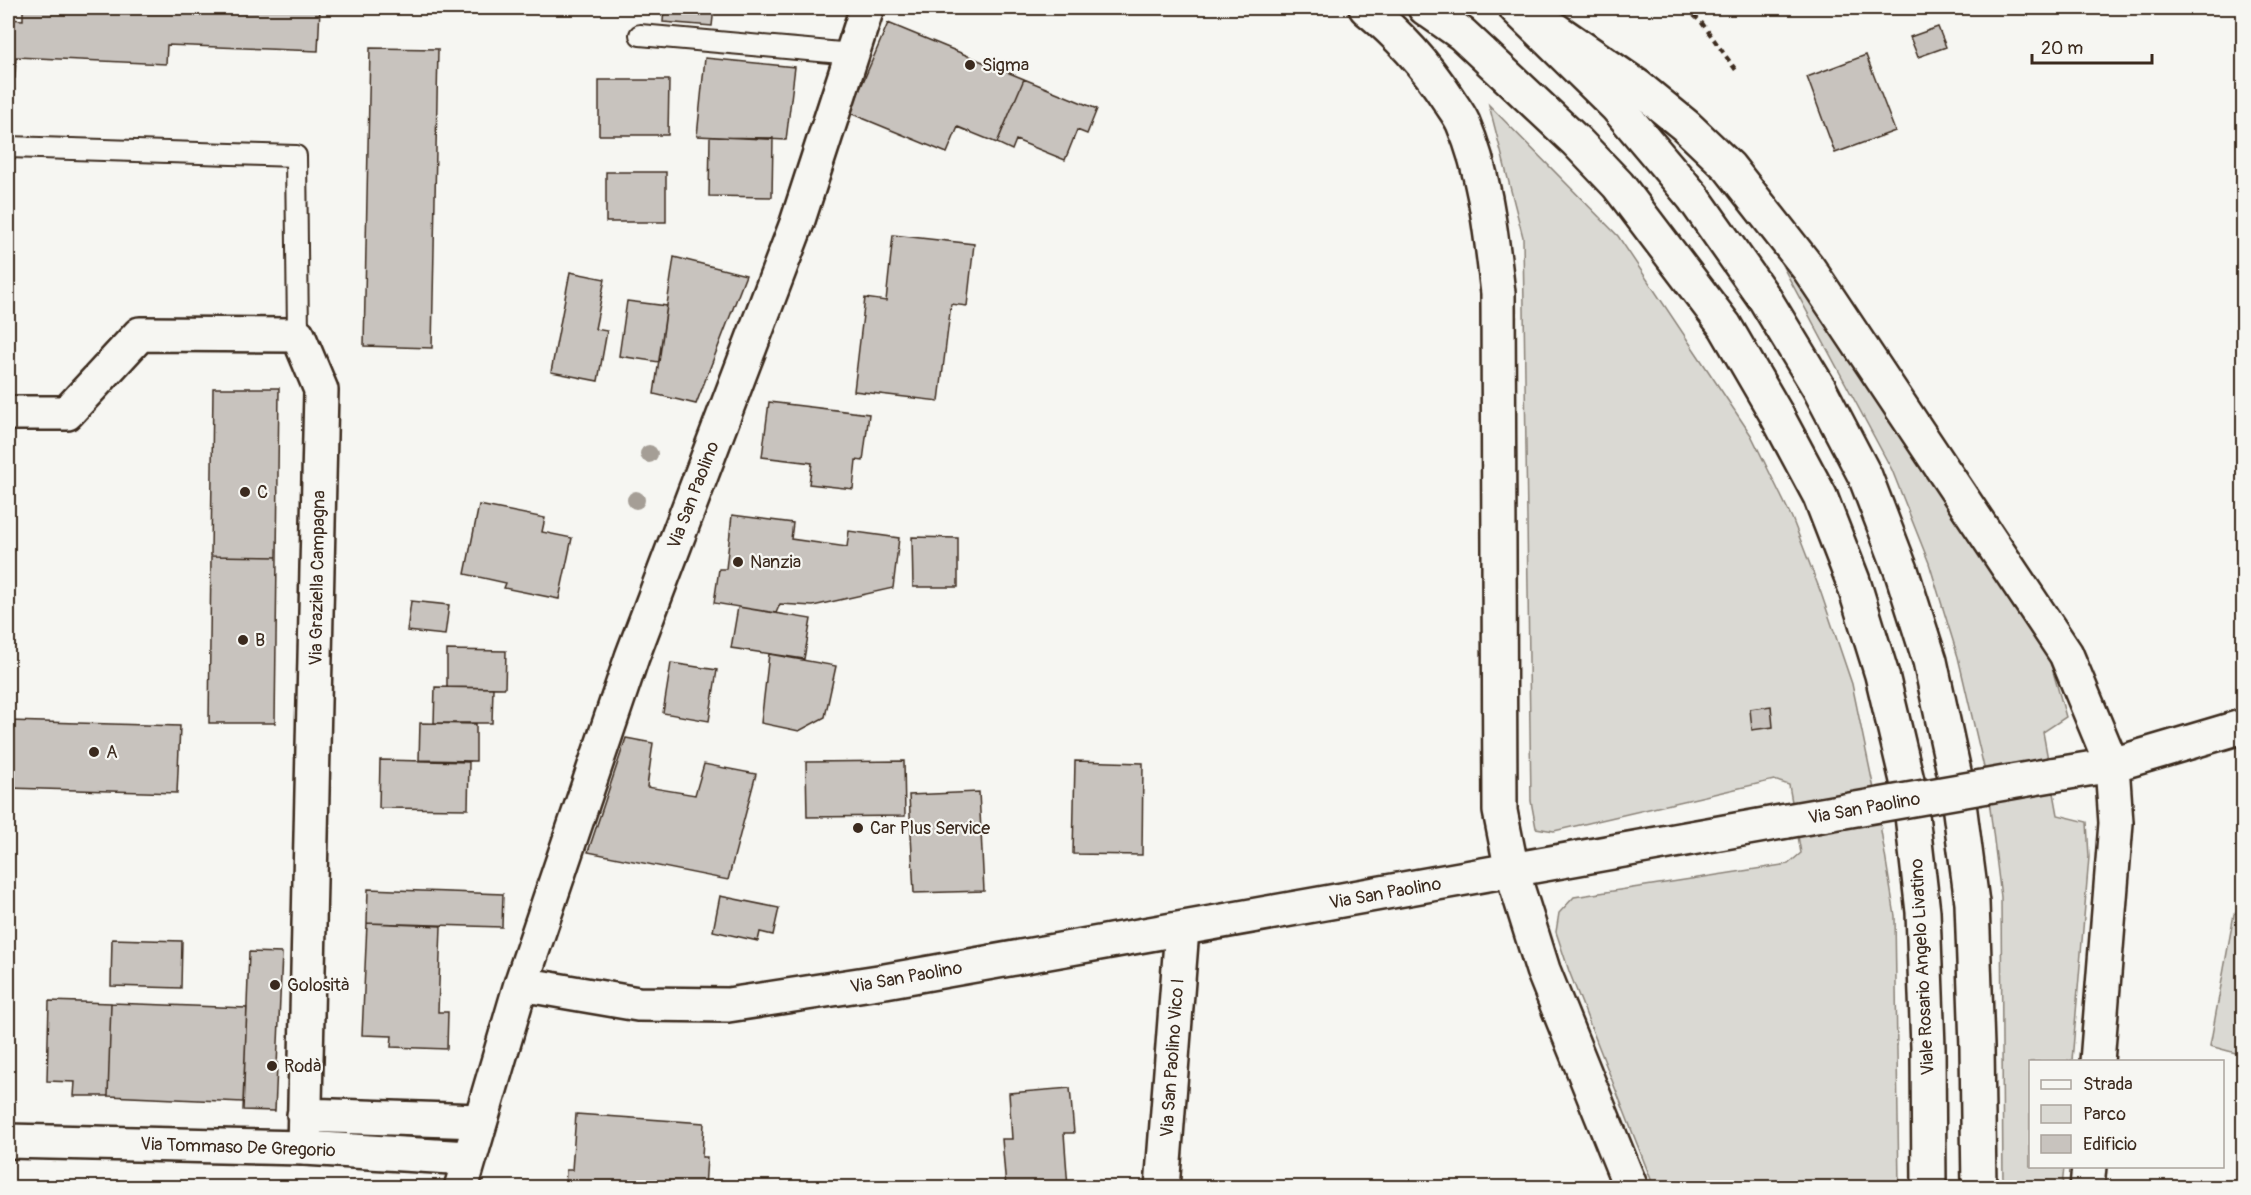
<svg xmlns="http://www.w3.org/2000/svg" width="2251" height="1195" viewBox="0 0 2251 1195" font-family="Pangolin,sans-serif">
	<rect width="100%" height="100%" fill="#f6f6f2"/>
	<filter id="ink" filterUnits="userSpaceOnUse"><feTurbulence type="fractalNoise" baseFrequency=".0167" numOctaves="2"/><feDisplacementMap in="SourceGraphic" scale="12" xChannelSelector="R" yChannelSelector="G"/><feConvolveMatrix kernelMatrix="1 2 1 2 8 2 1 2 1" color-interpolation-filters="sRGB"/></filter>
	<g filter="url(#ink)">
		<!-- green -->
		<path fill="#dad9d3" stroke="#8a8278" stroke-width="1.5" d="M1489,105L1618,236L1751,435L1792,518L1821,593L1852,684L1875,794L1895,916L1899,1187H1654L1569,971L1556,932L1559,913L1574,897L1788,864L1801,853L1789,785L1774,780L1554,831L1536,828L1531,801L1523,237Z
			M1768,239L2046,647L2066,717L2043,732L2058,815L2087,822L2089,857L2072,1061L2030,1062V1166L2064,1167L2062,1187H2003L2001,897L1986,776L1958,657L1929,563L1892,470Z
			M2243,908V1055L2210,1046L2234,914Z"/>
		<!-- building -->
		<path fill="#c8c3be" stroke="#3b2a1e" stroke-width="1.5" d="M23,8H320L318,51L167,45L166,64L16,57L15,78H8V19L23,20Z
			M664,8H714L712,26L663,22Z
			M888,23L1024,79L997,143L958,127L947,153L850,113Z
			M1938,27L1946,47L1918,57L1910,37Z
			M370,48L438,49L432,348L364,346Z
			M1866,55L1895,131L1835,153L1807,77Z
			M705,58L795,67L786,140L697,136Z
			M1024,79L1097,109L1087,134L1077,130L1065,160L1016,140L1012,150L997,143Z
			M599,80H669L668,135H599Z
			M710,137L773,138L772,197L709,196Z
			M606,172H666V222H606Z
			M893,235L974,244L967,306L951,304L939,401L854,391L865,298L886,301Z
			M674,257L746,275L696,404L654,394Z
			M570,272L605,279L595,329L607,331L598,381L551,372Z
			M627,301L667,306L659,362L619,356Z
			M213,388H279L277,557L211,556Z
			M769,402L869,414L863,461L856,460L853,489L809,484L812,463L762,457Z
			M479,505L545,518L542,532L572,538L559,599L504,588L506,583L465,574Z
			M732,515L793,523L791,539L847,547L849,531L899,538L893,588L813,606L780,604L776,613L714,603L719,569H726Z
			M912,537L958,538V587H913Z
			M211,556L277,557L275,723H209Z
			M411,601L449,605L445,635L407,631Z
			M738,607L811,619L804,659L731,648Z
			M447,650L506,651L505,688L447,687Z
			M769,654L836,666L825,717L799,731L761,723Z
			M671,663L717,670L709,721L663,713Z
			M435,687L493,688L492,723H434Z
			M1771,706L1773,727L1752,730L1750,709Z
			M9,721L180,726L177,793L9,788Z
			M420,723L476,724V761L419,760Z
			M626,738L653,743L647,787L695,795L704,764L756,774L728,880L588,852Z
			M380,760L469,762L468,809L379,808Z
			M904,761L905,816L807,817L806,762Z
			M1075,761L1143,763L1142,855L1073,854Z
			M979,792L984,891L914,893L909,795Z
			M368,889L503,894L502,927L367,923Z
			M720,896L779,908L773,935L760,932L758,941L713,931Z
			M367,923L441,926L438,1012H448L447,1049L391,1047L392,1036L362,1035Z
			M112,939L182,941L181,988L111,986Z
			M249,952L282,953L275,1111L243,1110Z
			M49,1001L111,1003L108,1096H74L75,1082L47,1081Z
			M111,1003L247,1008L243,1102L108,1096Z
			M1070,1088L1074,1133H1064L1068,1188H1006L1002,1139H1012L1009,1093Z
			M576,1114L704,1123L702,1157H707L705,1188H565L566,1170H572Z"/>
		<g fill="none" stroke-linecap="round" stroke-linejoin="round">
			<defs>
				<path id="service" d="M640,35L852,54
					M8,147L296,156L298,335"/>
				<path id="minor" d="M9,413H67L140,334L298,335L321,390L304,1148
					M304,1115L479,1121
					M1162,1188L1182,929"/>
				<path id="tertiary" d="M1366,8C1398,34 1426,65 1448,99C1453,107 1459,114 1463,123C1486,177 1491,235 1498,293L1500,811L1512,871L1543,970L1631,1188
					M1541,20L1637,86L1686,126L1729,167L1809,269L2066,654L2112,765L2116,823L2097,1062
					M2051,775L2112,765L2244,726
					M521,984L638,1004L728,1005L885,981L1787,821
					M8,1141L304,1148L468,1158
					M461,1188L521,984L632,657L797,223L867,8
					M2087,1188L2089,1166"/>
				<path id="secondary" d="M1425,8L1462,34L1577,142L1618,185L1725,326L1775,412L1820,496L1853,581L1882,675L1909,789L1923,912L1928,1048L1929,1188
					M1516,8L1617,107L1693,197L1765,299L1819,388L1865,476L1901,570L1930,661L1956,781L1972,903L1977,1047L1979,1188"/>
			</defs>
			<!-- service casing -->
			<use href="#service" stroke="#3b2a1e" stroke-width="24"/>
			<!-- minor casing -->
			<use href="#minor" stroke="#3b2a1e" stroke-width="38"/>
			<!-- tertiary casing -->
			<use href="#tertiary" stroke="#3b2a1e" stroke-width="38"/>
			<!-- secondary casing -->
			<use href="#secondary" stroke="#3b2a1e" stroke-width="38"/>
			<!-- path -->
			<path stroke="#3b2a1e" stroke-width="4" stroke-dasharray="6 4.5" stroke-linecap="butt" d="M1686,8L1702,23L1738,73"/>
			<!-- service -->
			<use href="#service" stroke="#f6f6f2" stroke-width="20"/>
			<!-- minor -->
			<use href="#minor" stroke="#f6f6f2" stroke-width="33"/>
			<!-- tertiary -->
			<use href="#tertiary" stroke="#f6f6f2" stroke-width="33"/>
			<!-- secondary -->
			<use href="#secondary" stroke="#f6f6f2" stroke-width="33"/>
			<defs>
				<path id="tertiary-bridge" d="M1787,821L2051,775"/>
			</defs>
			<!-- tertiary-bridge casing -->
			<use href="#tertiary-bridge" stroke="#3b2a1e" stroke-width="38" stroke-linecap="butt"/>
			<!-- tertiary-bridge -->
			<use href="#tertiary-bridge" stroke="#f6f6f2" stroke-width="33"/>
		</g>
		<!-- trees -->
		<g fill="#a59e96">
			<circle cx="649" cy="454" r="9"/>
			<circle cx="636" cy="500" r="9"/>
		</g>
	</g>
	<!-- markers -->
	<g fill="#3b2a1e" stroke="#f6f6f2" stroke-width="2">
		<circle cx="970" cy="65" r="6"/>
		<circle cx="245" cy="492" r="6"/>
		<circle cx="738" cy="562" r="6"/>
		<circle cx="243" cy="640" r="6"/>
		<circle cx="94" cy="752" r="6"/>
		<circle cx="858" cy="828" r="6"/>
		<circle cx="275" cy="985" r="6"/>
		<circle cx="272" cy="1066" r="6"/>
	</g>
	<g text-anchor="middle" stroke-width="4.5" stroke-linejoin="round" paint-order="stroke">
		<!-- poi labels -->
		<g font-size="18" fill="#3b2a1e" stroke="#f6f6f2" text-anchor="start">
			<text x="982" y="71">Sigma</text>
			<text x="257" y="498">C</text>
			<text x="750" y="568">Nanzia</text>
			<text x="255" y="646">B</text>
			<text x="106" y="758">A</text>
			<text x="870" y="834">Car Plus Service</text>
			<text x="287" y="991">Golosità</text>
			<text x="284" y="1072">Rodà</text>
		</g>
		<!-- street labels -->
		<g font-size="18" fill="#3b2a1e" stroke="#f6f6f2">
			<text transform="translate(693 495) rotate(-69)" y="6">Via San Paolino</text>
			<text transform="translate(317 578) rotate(-89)" y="6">Via Graziella Campagna</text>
			<text transform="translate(1864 808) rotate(-10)" y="6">Via San Paolino</text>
			<text transform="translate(1385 893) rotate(-10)" y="6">Via San Paolino</text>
			<text transform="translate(1922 967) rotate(-93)" y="6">Viale Rosario Angelo Livatino</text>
			<text transform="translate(906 977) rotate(-10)" y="6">Via San Paolino</text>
			<text transform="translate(1172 1058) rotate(-86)" y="6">Via San Paolino Vico I</text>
			<text transform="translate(238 1147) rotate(2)" y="6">Via Tommaso De Gregorio</text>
		</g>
	</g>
	<!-- margin -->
	<rect width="2251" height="1195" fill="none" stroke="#f6f6f2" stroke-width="30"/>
	<rect x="15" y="15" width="2221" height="1165" fill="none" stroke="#3b2a1e" stroke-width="2" filter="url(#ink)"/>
	<!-- legend -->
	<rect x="2029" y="1060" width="195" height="108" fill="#f6f6f2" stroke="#aba49d" stroke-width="1.5"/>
	<rect x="2041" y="1080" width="30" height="9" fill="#f6f6f2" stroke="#aba49d" stroke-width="1.5"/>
	<text x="2083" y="1090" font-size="18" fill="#3b2a1e">Strada</text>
	<rect x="2041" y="1105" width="30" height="18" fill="#dad9d3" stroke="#aba49d" stroke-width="1.5"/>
	<text x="2083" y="1120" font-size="18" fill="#3b2a1e">Parco</text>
	<rect x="2041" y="1135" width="30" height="18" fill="#c8c3be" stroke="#aba49d" stroke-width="1.5"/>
	<text x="2083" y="1150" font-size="18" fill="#3b2a1e">Edificio</text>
	<!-- scale -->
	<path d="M2032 54v9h120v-9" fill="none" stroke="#3b2a1e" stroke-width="3"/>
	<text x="2041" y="54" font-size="18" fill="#3b2a1e" stroke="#f6f6f2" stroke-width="4.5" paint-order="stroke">20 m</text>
</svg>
